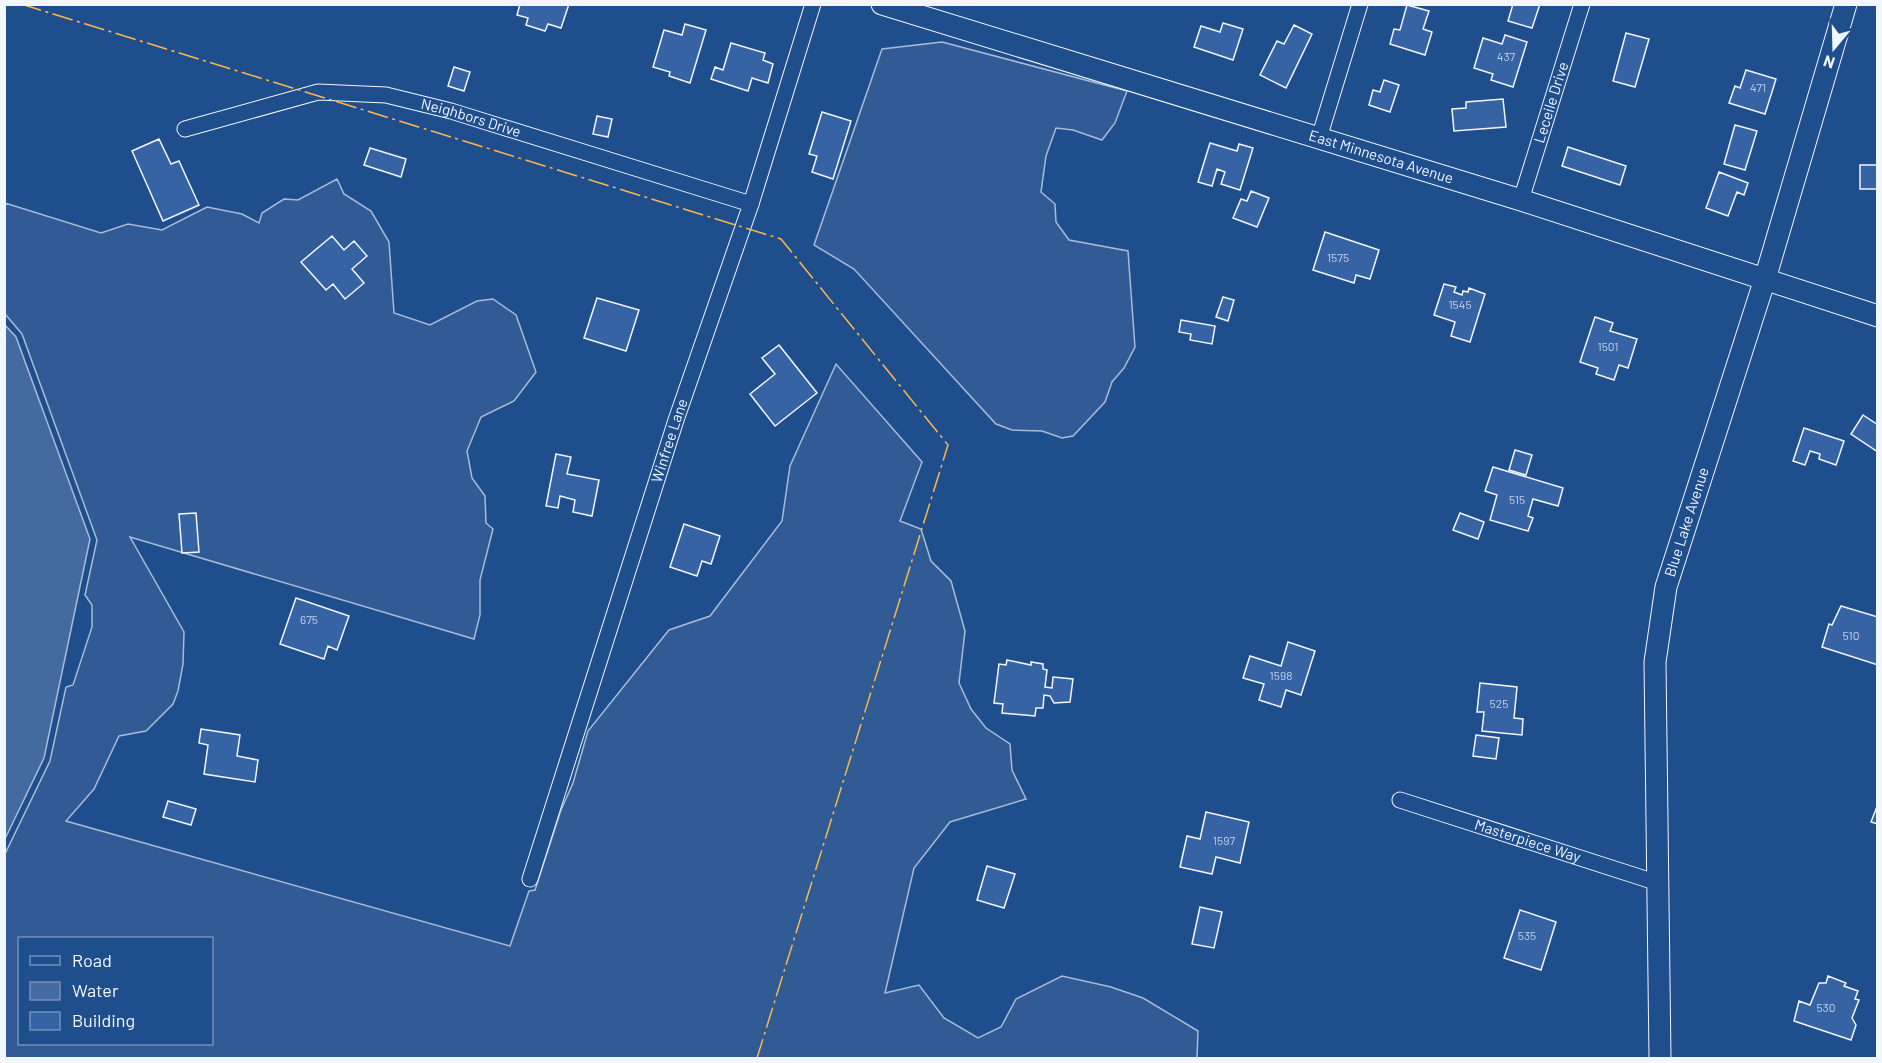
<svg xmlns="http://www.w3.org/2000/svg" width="1882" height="1063" viewBox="0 0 1882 1063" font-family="Barlow,sans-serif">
	<rect width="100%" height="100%" fill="#1f4e8c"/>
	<!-- built -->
	<path fill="#305b95" stroke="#a8bbd7" stroke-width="1.5" fill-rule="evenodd" d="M942,42L1127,91L1115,123L1102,140L1073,130L1056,128L1046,156L1041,192L1055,204L1056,222L1069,240L1128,251L1135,347L1124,368L1112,382L1105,402L1073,436L1062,438L1042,431L1012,430L996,424L854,269L814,245L882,49Z
		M337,179L344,194L371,211L389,242L394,313L430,325L477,301L493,299L516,315L536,372L514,401L481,417L467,451L472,478L485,496L486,523L493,529L480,580V615L474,639L130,537L184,632L183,664L178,691L173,704L146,731L119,736L94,789L66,821L510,946L529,891L535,890L561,810L573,783L588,731L669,630L710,616L782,521L790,466L836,364L922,462L900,521L921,529L931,561L951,581L965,631L959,683L971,709L986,728L1010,744L1012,770L1026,799L950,822L914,868L885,993L919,985L944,1018L978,1038L1001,1027L1016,999L1062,976L1111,987L1143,998L1198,1031L1197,1058H5L4,856L50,761L66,687L73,685L92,627V605L85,595L97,540L22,334L5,314V203L101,233L128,224L162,230L207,207L242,214L259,223L262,213L284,199L298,200ZM20,938H212V1044H20Z"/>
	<!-- water -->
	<path fill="#446ba0" stroke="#a8bbd7" stroke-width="1.5" d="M5,325L16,337L90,539L44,758L5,839Z"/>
	<!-- building -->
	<path fill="#3563a3" stroke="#f2f6ff" stroke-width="1.5" d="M520,4H569L561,28L548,24L545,31L526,25L528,18L517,15Z
		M1513,4H1540L1532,28L1508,21Z
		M1407,5L1429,11L1423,29L1432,32L1425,55L1390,44L1394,29L1400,30Z
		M1223,23L1243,29L1233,60L1194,47L1201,26L1220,32Z
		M685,24L706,30L690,83L669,76L670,72L653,67L664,30L682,35Z
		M1294,25L1312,34L1286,88L1260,75L1277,41L1284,44Z
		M1626,33L1649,39L1635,87L1613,81Z
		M1505,35L1527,42L1513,87L1491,80L1493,74L1474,68L1483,38L1502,44Z
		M731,43L765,53L763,60L773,64L768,83L752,78L748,91L711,79L715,67L723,70Z
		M454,67L470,72L464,91L448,86Z
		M1746,70L1776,79L1765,114L1729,103L1735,86L1740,88Z
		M1384,80L1399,85L1390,112L1369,105L1373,90L1380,92Z
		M1503,99L1506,127L1454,131L1452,109L1466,108V102Z
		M822,112L851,121L833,179L812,172L817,156L809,154Z
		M597,116L612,119L608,137L593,134Z
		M1735,125L1757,131L1745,170L1724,164Z
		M159,139L171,164L179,161L199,205L163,221L132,151Z
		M1210,143L1237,151L1239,144L1253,148L1240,190L1221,184L1225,172L1217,169L1212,186L1198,182Z
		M1568,147L1626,166L1620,185L1562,166Z
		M370,148L406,159L401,177L364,165Z
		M1860,165H1878V189H1860Z
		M1719,172L1748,183L1744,195L1737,192L1728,216L1706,208Z
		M1251,191L1269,198L1257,227L1233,218L1241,199L1247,201Z
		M1325,232L1379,250L1370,279L1356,275L1354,283L1313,270Z
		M332,236L344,250L354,241L367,256L352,269L364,283L345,299L333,284L326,290L301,262Z
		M1444,284L1456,287L1454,292L1462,295L1463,291L1468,292L1469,288L1485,294L1470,342L1451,336L1455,322L1434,315Z
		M1223,297L1234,300L1228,321L1216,317Z
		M597,298L639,310L626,351L584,338Z
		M1595,317L1613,323L1610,331L1637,339L1628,368L1619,365L1614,380L1596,374L1598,368L1580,362Z
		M1181,320L1215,326L1212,344L1190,340L1191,334L1179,332Z
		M779,345L817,393L775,426L750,394L775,374L762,358Z
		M1863,415L1878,425V452L1851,434Z
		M1804,428L1844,441L1836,465L1819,459L1820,454L1810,451L1805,465L1793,461Z
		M1515,450L1532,455L1526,475L1509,470Z
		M556,454L571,457L567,474L599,480L592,516L573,512L575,500L560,496L558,508L546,506Z
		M1493,467L1563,488L1558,506L1533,499L1528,516L1533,518L1528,531L1490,520L1497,495L1485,491Z
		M196,513L199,552L182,553L179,514Z
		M1460,513L1484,522L1478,539L1453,530Z
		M684,524L720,536L711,564L702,561L697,576L670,567Z
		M296,598L349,616L337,650L328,646L324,659L280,644Z
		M1841,606L1878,617V665L1822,647L1829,624L1832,625Z
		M1288,642L1315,651L1301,695L1286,690L1281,707L1259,700L1264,684L1243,678L1250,656L1281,666Z
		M1007,660L1031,665V662L1043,664V669L1047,670L1045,687L1052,688L1053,677L1073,679L1070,702L1054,703L1050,696L1044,695L1043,708H1036L1035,716L1002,713L1003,704L994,703L999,664L1006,665Z
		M1480,683L1517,687L1514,718L1523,719L1522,735L1482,731L1484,712H1477Z
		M201,729L240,735L237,756L258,760L255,782L204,774L208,745L199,743Z
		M1476,735L1499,738L1496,759L1473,756Z
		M168,801L196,809L191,825L163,817Z
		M1878,804V824L1871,822Z
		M1206,812L1249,822L1240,863L1216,857L1212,874L1180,867L1187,836L1200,839Z
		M987,866L1015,874L1004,908L977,900Z
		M1200,907L1222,912L1214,948L1192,944Z
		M1520,910L1556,922L1541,970L1504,958Z
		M1828,976L1846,983L1844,986L1858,991L1855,999L1859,1000L1852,1018L1856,1025L1851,1040L1794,1021L1799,1001L1810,1005L1819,983H1826Z"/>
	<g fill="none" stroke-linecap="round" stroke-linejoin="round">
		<defs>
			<g id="street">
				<path id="s1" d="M185,129L318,92L386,95L451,111L751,204"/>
				<path d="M1319,138L1360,4"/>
				<path id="s2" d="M1521,200L1582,4"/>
				<path id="s3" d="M1400,800L1655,882"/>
				<path id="s4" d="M530,879L676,420L751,204L813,4"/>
			</g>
			<g id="secondary">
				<path id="s5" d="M882,4L1521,200L1878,316"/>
				<path id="s6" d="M1660,1058L1655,662L1666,587L1765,279L1846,4"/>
			</g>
		</defs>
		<!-- street casing -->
		<use href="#street" stroke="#f2f6ff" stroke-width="17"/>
		<!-- secondary casing -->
		<use href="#secondary" stroke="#f2f6ff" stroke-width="23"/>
		<!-- street -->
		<use href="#street" stroke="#1f4e8c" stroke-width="15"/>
		<!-- secondary -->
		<use href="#secondary" stroke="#1f4e8c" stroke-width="21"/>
		<!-- power -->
		<path stroke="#ffb74d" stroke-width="1.5" stroke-dasharray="21 4.5 3 4.5" stroke-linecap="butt" d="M21,4L781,239L948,445L757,1058"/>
	</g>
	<g text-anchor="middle" stroke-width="4.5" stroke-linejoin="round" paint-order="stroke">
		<!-- number labels -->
		<g font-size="12" fill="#c3d1e8">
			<text x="1506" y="61">437</text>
			<text x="1758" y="92">471</text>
			<text x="1338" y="262">1575</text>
			<text x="1460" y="309">1545</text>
			<text x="1608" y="351">1501</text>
			<text x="1517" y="504">515</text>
			<text x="309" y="624">675</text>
			<text x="1851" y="640">510</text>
			<text x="1281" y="680">1598</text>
			<text x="1499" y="708">525</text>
			<text x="1224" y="845">1597</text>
			<text x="1527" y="940">535</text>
			<text x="1826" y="1012">530</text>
		</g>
		<!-- street labels -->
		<g font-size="15" fill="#f2f6ff" stroke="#1f4e8c">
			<text dy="5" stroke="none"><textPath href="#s2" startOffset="102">Leceile Drive</textPath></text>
			<text dy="5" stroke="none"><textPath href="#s1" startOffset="294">Neighbors Drive</textPath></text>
			<text dy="5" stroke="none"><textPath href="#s5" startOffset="522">East Minnesota Avenue</textPath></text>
			<text dy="5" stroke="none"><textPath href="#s4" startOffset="460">Winfree Lane</textPath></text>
			<text dy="5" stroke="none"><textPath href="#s6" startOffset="540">Blue Lake Avenue</textPath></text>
			<text dy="5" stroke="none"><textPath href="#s3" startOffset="134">Masterpiece Way</textPath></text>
		</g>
	</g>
	<!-- border -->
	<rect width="1882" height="1063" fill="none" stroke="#f2f6ff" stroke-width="12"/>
	<!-- legend -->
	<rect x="18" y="937" width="195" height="108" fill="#1f4e8c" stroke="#7391ba" stroke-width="1.5"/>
	<rect x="30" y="956" width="30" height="9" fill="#1f4e8c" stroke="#7391ba" stroke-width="1.5"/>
	<text x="72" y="967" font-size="18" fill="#f2f6ff">Road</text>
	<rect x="30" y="982" width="30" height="18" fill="#446ba0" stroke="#7391ba" stroke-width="1.5"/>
	<text x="72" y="997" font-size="18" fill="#f2f6ff">Water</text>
	<rect x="30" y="1012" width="30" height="18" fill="#3563a3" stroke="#7391ba" stroke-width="1.5"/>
	<text x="72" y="1027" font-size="18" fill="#f2f6ff">Building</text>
	<!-- north arrow -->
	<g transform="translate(1834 48) rotate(199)" stroke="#1f4e8c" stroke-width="4.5" paint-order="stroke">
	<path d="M0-4.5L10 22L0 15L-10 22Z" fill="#f2f6ff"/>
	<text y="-9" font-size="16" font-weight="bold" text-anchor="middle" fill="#f2f6ff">N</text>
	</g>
</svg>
